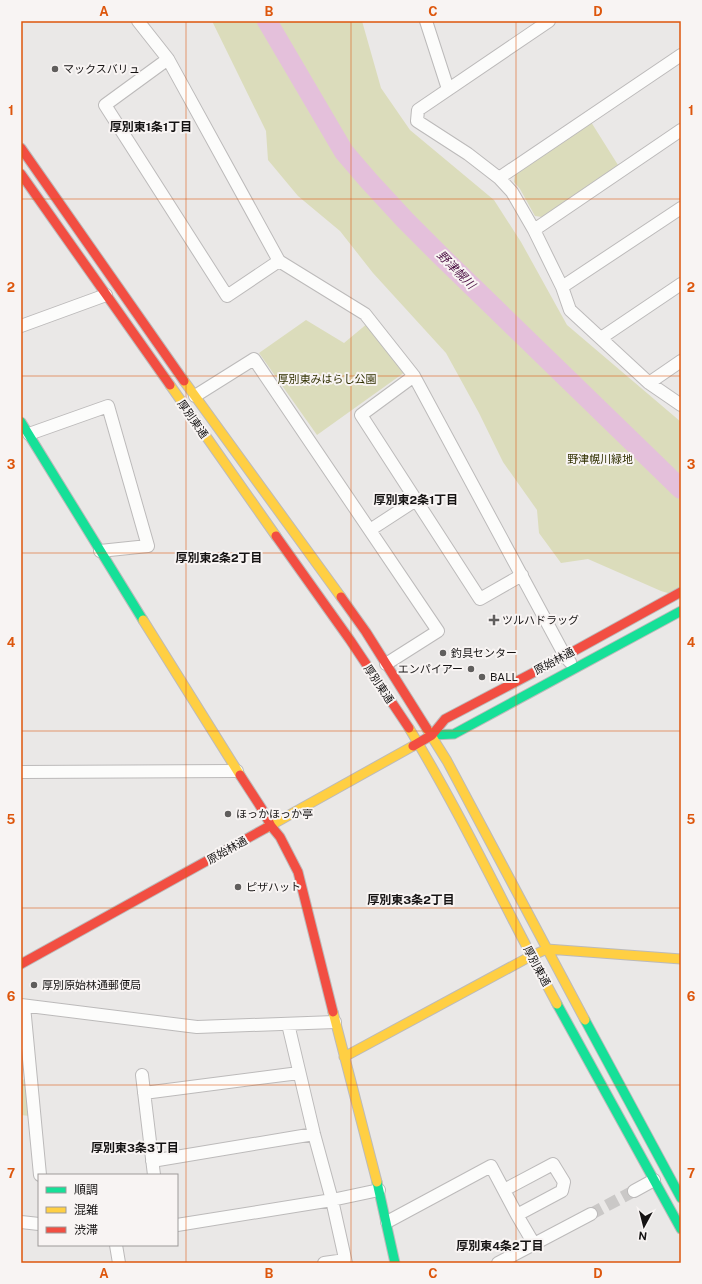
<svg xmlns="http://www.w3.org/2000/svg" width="702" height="1284" viewBox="0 0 702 1284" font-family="'Public Sans','Noto Sans JP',sans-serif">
	<rect width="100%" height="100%" fill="#eae8e7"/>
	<!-- green -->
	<path fill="#dbdcbb" d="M212,21H362L381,88L410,130L494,200L521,242L567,325L681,422V597L661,591L588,559L561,563L539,533L537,510L503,462L479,413L446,353L373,273L340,231L298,196L268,160L266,131Z
		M591,122L618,165L542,217L535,216L520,189L514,182L515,174Z
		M306,320L344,343L368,323L405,372L317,435L259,353Z
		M21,1079L25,1080L29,1116L21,1115Z"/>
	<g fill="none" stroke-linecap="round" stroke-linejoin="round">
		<!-- river -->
		<path stroke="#e4c0db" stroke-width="20" d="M267,21L344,152L369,181L405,220L444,259L681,489"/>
		<!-- street-tunnel -->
		<path stroke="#cac8c7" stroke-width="12" stroke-dasharray="12 6" stroke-linecap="butt" d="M591,1214L634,1191"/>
		<defs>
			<path id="street" d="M138,21L168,59L279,261L365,314L414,376L565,656L570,662
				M426,21L448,89
				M549,21L418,110L417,121L468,154L499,178L512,192L534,230L562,287L570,310L649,383L681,405
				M168,59L105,105L227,296L279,261
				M499,178L681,55
				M534,230L681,130
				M562,287L681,208
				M21,326L106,295
				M601,338L681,284
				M414,376L361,415L480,599L522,575
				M649,383L681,361
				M195,396L254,359L438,631L386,664
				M29,434L108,406L148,546L100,551
				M370,530L416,500
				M21,772L237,771
				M21,1005L197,1027L335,1022
				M24,1006L40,1175
				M288,1024L314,1134L332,1200L346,1263
				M142,1075L154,1175
				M144,1093L299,1073
				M152,1161L314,1134
				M504,1190L553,1164L564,1182L562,1191L517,1215
				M634,1191L654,1180
				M21,1222L39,1224
				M387,1222L491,1166L517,1215L534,1244
				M177,1225L332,1200L379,1190
				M116,1245L119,1263
				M324,1263L345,1260
				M498,1263L591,1214"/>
			<path id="fast" d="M21,422L143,620
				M432,735L454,734L681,611
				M557,1004L681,1229
				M585,1020L681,1198
				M377,1182L395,1263"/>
			<path id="slow" d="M184,381L341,597
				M170,385L276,536
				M143,620L240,775
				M409,728C463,817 507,912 557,1004
				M427,729L447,761L585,1020
				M266,828L413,746
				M333,1012L377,1182
				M344,1057L531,956L547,949L681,959"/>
			<path id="jam" d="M21,148L184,381
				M21,174L170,385
				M276,536L350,640L409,728
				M341,597L366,632L427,729
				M413,746L432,735L445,719L565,656L681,592
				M240,775L262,809L271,826L280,837L298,872L333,1012
				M21,964L266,828"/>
		</defs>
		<!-- street casing -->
		<use href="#street" stroke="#bcbaba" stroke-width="14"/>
		<!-- fast casing -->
		<use href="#fast" stroke="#bcbaba" stroke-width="11"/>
		<!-- slow casing -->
		<use href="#slow" stroke="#bcbaba" stroke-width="11"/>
		<!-- jam casing -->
		<use href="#jam" stroke="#bcbaba" stroke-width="11"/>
		<!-- street -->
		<use href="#street" stroke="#fcfcfb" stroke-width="12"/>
		<!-- fast -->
		<use href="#fast" stroke="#16e098" stroke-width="9"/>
		<!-- slow -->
		<use href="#slow" stroke="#ffcf43" stroke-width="9"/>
		<!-- jam -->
		<use href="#jam" stroke="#f24e42" stroke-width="9"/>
	</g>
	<!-- grid -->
	<path fill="none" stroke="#dd560c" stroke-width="1" stroke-opacity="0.55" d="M186,21V1263M351,21V1263M516,21V1263M21,199H681M21,376H681M21,553H681M21,731H681M21,908H681M21,1085H681"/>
	<!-- markers -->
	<g fill="#605e5d" stroke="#f8f4f3" stroke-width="1.5">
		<circle cx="55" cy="69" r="4"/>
		<path d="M492 614h4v4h4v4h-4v4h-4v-4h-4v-4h4z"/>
		<circle cx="443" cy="653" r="4"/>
		<circle cx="471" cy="669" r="4"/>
		<circle cx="482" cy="677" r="4"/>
		<circle cx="228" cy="814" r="4"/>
		<circle cx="238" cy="887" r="4"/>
		<circle cx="34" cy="985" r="4"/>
	</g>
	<g text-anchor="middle" stroke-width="4" stroke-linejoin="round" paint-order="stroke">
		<!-- poi labels -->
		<g font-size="11" fill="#151313" stroke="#f8f4f3" text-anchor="start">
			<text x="63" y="73">マックスバリュ</text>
			<text x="502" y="624">ツルハドラッグ</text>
			<text x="451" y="657">釣具センター</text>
			<text x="463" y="673" text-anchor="end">エンパイアー</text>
			<text x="490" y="681">BALL</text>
			<text x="236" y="818">ほっかほっか亭</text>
			<text x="246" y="891">ピザハット</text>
			<text x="42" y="989">厚別原始林通郵便局</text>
		</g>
		<!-- park labels -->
		<g font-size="11" fill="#313102" stroke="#f8f4f3">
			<text x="327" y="383">厚別東みはらし公園</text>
			<text x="600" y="463">野津幌川緑地</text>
		</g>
		<!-- street labels -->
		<g font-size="11" fill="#151313" stroke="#f8f4f3">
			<text transform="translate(193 419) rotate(55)" y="4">厚別東通</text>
			<text transform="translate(554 661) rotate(-28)" y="4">原始林通</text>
			<text transform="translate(379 684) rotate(56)" y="4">厚別東通</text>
			<text transform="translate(227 850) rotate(-29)" y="4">原始林通</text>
			<text transform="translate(537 966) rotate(62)" y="4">厚別東通</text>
		</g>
		<!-- neighbourhood labels -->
		<g font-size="12" font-weight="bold" fill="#151313" stroke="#f8f4f3">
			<text x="151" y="131">厚別東1条1丁目</text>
			<text x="416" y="504">厚別東2条1丁目</text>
			<text x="219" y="562">厚別東2条2丁目</text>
			<text x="411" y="904">厚別東3条2丁目</text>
			<text x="135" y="1152">厚別東3条3丁目</text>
			<text x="500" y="1250">厚別東4条2丁目</text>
		</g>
		<!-- water labels -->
		<g font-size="12" font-style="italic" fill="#4f1547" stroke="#f8f4f3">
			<text transform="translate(456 270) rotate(45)" y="4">野津幌川</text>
		</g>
	</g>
	<!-- border -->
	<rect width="702" height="1284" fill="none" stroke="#f8f4f3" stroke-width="44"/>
	<!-- legend -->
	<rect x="38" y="1174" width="140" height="72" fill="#f8f4f3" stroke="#9d9a99"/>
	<rect x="46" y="1187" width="20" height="6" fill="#16e098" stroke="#9d9a99"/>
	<text x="74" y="1194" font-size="12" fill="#151313">順調</text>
	<rect x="46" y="1207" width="20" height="6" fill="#ffcf43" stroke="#9d9a99"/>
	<text x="74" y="1214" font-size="12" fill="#151313">混雑</text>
	<rect x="46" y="1227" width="20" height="6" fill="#f24e42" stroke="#9d9a99"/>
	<text x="74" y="1234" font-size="12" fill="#151313">渋滞</text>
	<!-- north arrow -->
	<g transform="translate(644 1226) rotate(187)" stroke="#f8f4f3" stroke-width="3" paint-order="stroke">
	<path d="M0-3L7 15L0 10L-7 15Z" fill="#151313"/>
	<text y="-6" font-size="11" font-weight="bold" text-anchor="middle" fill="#151313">N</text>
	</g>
	<rect x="22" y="22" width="658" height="1240" fill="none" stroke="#dd560c" stroke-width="1.5"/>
	<g font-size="13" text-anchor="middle" font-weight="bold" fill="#dd560c">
		<text x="104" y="16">A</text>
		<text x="269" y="16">B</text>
		<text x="433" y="16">C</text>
		<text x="598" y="16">D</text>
		<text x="11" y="115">1</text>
		<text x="691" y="115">1</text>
		<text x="11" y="292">2</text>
		<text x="691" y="292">2</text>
		<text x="11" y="469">3</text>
		<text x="691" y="469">3</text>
		<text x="11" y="647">4</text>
		<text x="691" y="647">4</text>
		<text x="11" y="824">5</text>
		<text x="691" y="824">5</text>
		<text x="11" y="1001">6</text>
		<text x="691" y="1001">6</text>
		<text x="11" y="1178">7</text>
		<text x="691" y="1178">7</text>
		<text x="104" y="1278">A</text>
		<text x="269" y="1278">B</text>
		<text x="433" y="1278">C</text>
		<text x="598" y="1278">D</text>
	</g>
</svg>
